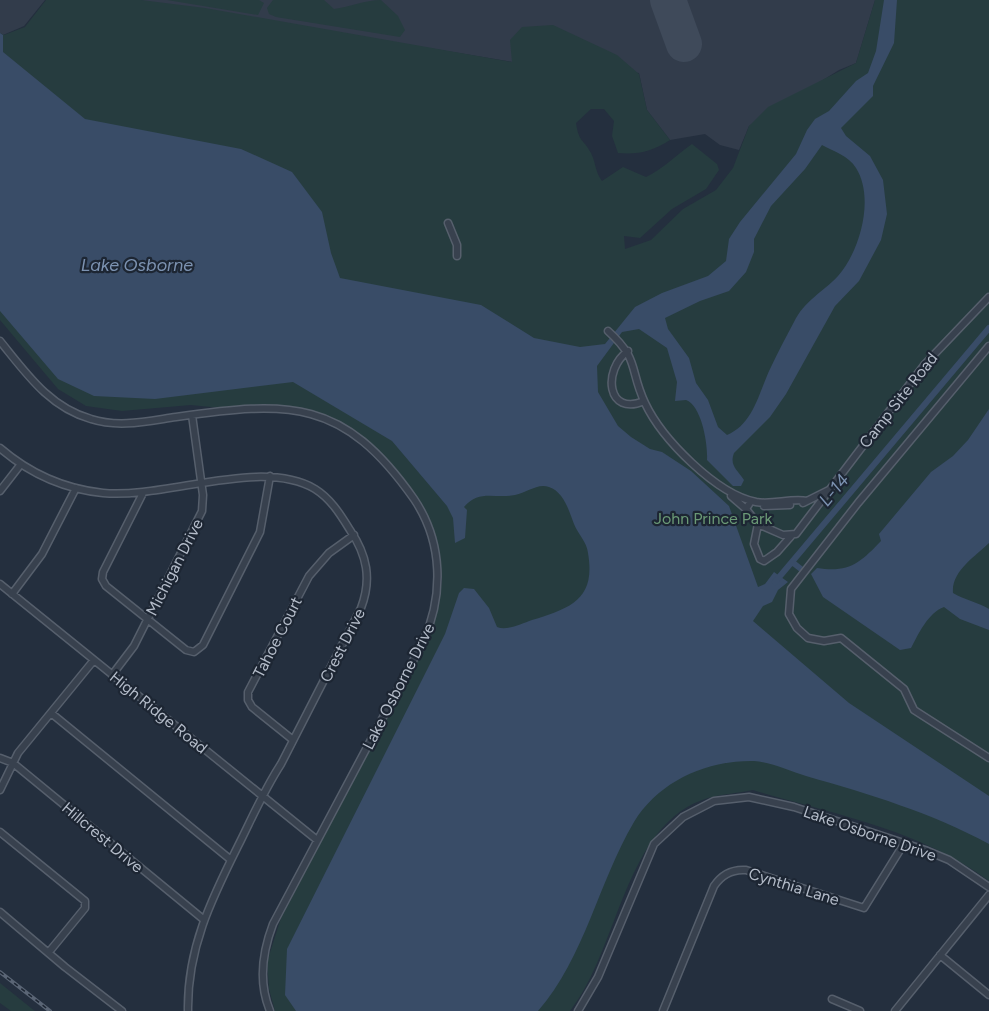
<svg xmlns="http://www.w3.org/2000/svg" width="989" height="1011" viewBox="0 0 989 1011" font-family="Figtree,sans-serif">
	<rect width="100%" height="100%" fill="#242f3e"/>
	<!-- airport -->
	<path fill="#323c4b" d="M0,0H45L24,26L3,35L0,33Z
		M139,0H875L856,63L839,70L749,126L739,150L720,145L705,134L670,140L647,110L639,73L513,62Z"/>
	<!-- green -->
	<path fill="#263c3f" d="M46,0H141L205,8L512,62L510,40L522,27L553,25L617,55L639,74L647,110L670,140C653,151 638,155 618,153L612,136L614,121L604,109H591L576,123C579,143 583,138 591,153C596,163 595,172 602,181L623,167L646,177C663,169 676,155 692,144L717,164L719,170L706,189L672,209L640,238L624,236L625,249L651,240L683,209L716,190L733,168L749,126L768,107L856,63L875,0H989V881C922,830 833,814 753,790C739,793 723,794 708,798C624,823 619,950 570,1011H275L269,989L267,962L281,918L404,684L438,607L442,580L439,558L424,513L386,457L354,431L336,420L290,407L231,409L191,405L122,411L86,406L58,389L0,320V33L4,35L25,27Z
		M167,0H259L264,3L258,15Z
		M273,0H324L334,9C350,7 365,0 381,0L398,16L405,30L400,37L276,17L269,14L267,8Z
		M0,983L31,1008L35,1011H11L0,1003Z"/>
	<!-- water -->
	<path fill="#394c67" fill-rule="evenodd" d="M884,0H897L894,43L873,86V96L841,128L846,136L870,156L883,180L887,214L881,240L859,281L835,306L786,394L770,417L734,453C729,466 738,470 744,480L741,486H733L707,460C708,445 702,406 686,400L675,401L677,382L667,348L639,329L622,332L597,366L598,392L618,426L631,437L650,449L662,452L691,471L729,506L758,587L765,584L774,572L788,582L778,590L772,602L763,606L753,621L849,703L989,796V844C932,813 869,794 806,776C790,771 771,762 754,761C707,760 659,781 634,822C598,883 585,957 538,1011H296L285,995L287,949L445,634L459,593L464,588L474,589L489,608L497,627C507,631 521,624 532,620C571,608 596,599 588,553C587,542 578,534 574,524C569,511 564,492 549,487C537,483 527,493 515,495C494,499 479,489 464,507L467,510L465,538L455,543L453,518L447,506L392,441L293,382L155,399L94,396L58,379L0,311V33L3,35V52L85,119L241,149L292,172L322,212L331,253L340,278L481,305L534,338L580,347L605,344L635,307L662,293L708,276L726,261L729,239L740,222L796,154L807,130L815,119L829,111L856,81L868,73L876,51ZM822,145C833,151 849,156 856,168C875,198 860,251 838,276C823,292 804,301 794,322C786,337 778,352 771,367C759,391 754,424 727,435L718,427L708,400L696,383L689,358L668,329L665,318L700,301L729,291L746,272L754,252V239L771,206L805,169Z
		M989,409V543C976,556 951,571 953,593C965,600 977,602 989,609V630L960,619L944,607C928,613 919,633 911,648L900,650L823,597L811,574L817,568C849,573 860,563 881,541L879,534L931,472L953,456L968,440Z"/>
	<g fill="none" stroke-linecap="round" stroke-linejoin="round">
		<!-- canal -->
		<path stroke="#394c67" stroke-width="6" d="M792,562L801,569
			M775,582L989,328"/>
		<!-- runway -->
		<path stroke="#3f4a5a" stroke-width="36" d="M668,0L684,44"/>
		<defs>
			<path id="minor" d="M448,223L457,245V256
				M608,331C640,360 629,369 645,403C662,439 716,494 756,502C773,505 790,498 807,501
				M0,341C26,373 49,407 91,419C119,428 148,421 176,417C290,401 343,398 414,499C443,542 444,595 423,642L273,924C262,953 258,982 270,1011
				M989,346L858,503L791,589L789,614L797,628L808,638L824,641L841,638L904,689L914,710L989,758
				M628,351C602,370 607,417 644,401
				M0,448C29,473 65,489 103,493C166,499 261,457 315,489C331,499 340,514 350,530C367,555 372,579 361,608L281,764C264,790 252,818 238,846C211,900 187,949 188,1011
				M0,491L21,464
				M143,493L103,572L102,579L106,586L186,650L194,652L203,645L260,532L270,476
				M731,496L746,509
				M751,501L746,509L758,524L754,544L760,559L764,561L777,552L792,535
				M803,503L829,490
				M764,506L790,505
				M758,524L783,535L796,534L925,364L989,297
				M0,584L317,840
				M12,594L42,554L76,488
				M112,675L134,646L202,511L203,495L192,415
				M51,713L231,860
				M293,740L252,707L248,700V692L309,576L329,553L354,535
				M0,758L13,763L203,919
				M0,790L18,753L94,660
				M0,832L85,901V908L49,952
				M0,912L65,967L122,1011
				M940,955L989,995
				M832,999L860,1011
				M578,1011L598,977L654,844L683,817L714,801L749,797L794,807L925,850L949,860L989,887
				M663,1011L714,886C722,874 732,869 746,870L864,908L905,842
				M895,1011L989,895"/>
		</defs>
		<!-- minor casing -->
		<use href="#minor" stroke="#565f6c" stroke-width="9"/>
		<!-- minor -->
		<use href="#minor" stroke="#38414e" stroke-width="6"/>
		<defs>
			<path id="rail" d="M0,972L50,1011"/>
		</defs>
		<!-- rail casing -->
		<use href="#rail" stroke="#5a6575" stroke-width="4"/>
		<!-- rail -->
		<use href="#rail" stroke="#1d2633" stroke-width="1.5" stroke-dasharray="4.5" stroke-linecap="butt"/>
	</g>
	<g text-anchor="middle" stroke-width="4.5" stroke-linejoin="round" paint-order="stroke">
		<!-- street labels -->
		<g font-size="16" fill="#b4bcc9" stroke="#1d2633">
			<text transform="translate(898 400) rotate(-52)" y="6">Camp Site Road</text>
			<text transform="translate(174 567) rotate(-63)" y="6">Michigan Drive</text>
			<text transform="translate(277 637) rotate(-63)" y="6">Tahoe Court</text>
			<text transform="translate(342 645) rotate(-63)" y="6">Crest Drive</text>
			<text transform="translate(398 686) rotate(-63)" y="6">Lake Osborne Drive</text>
			<text transform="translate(159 712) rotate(39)" y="6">High Ridge Road</text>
			<text transform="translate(870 833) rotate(19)" y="6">Lake Osborne Drive</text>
			<text transform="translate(103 837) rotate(40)" y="6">Hillcrest Drive</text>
			<text transform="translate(794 886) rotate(17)" y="6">Cynthia Lane</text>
		</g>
		<!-- park labels -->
		<g font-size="16" fill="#6b9a76" stroke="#1d2633">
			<text x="713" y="524">John Prince Park</text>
		</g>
		<!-- water labels -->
		<g font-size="18" font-style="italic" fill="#7c92b1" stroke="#1d2633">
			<text x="137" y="271">Lake Osborne</text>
			<text transform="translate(834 490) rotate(-50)" y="6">L-14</text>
		</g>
	</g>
</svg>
